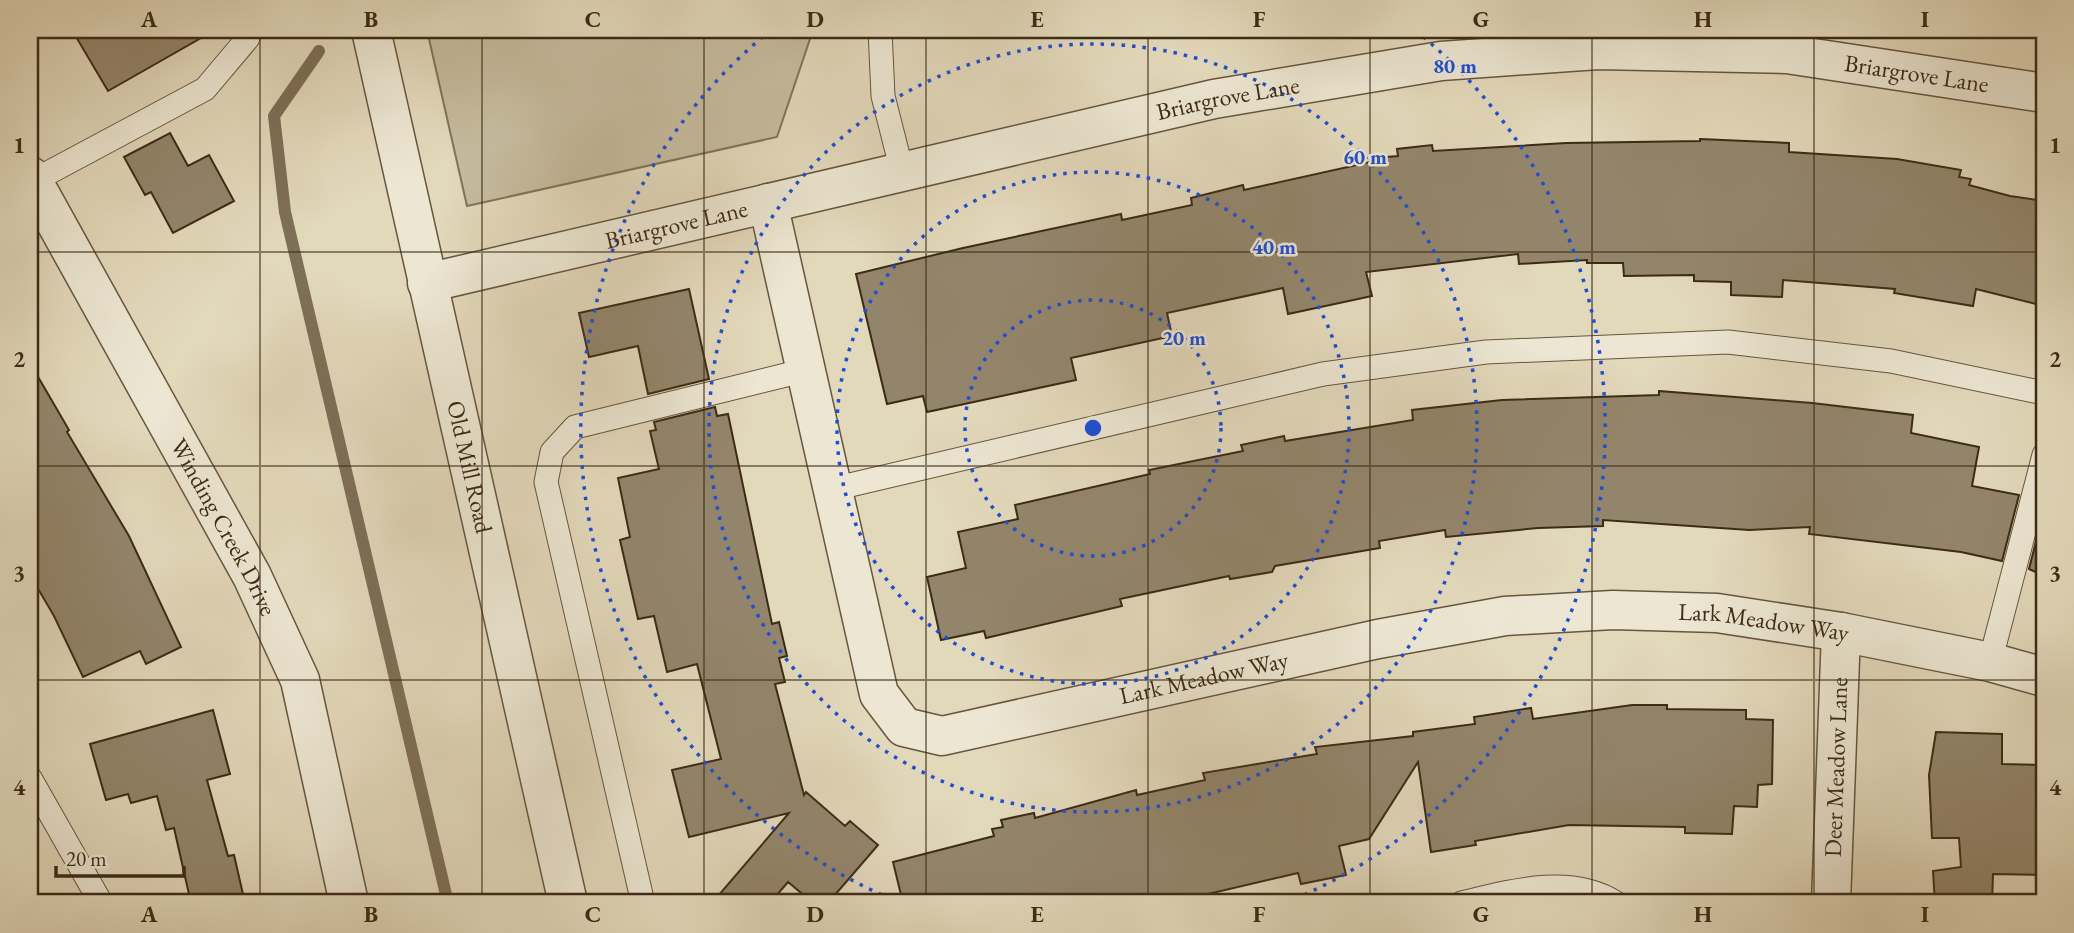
<svg xmlns="http://www.w3.org/2000/svg" width="2074" height="933" viewBox="0 0 2074 933" font-family="'EB Garamond',serif">
	<rect width="100%" height="100%" fill="#e2d8ba"/>
	<filter id="stains"><feTurbulence type="fractalNoise" baseFrequency=".00286" numOctaves="4"/><feColorMatrix values="0 0 0 0 .2 0 0 0 0 .09 0 0 0 0 .02 0 0 0 .5 -.17"/></filter>
	<radialGradient id="worn" r=".72"><stop offset=".6" stop-color="#630" stop-opacity="0"/><stop offset="1" stop-color="#630" stop-opacity=".3"/></radialGradient>
	<!-- green -->
	<path fill="#c6bb9e" stroke="#82735a" stroke-width="2" d="M427,30H813L777,137L467,206Z"/>
	<g fill="none" stroke-linecap="round" stroke-linejoin="round">
		<!-- stream -->
		<path stroke="#7e6f57" stroke-width="12" d="M319,51L274,116L285,212L448,903"/>
	</g>
	<!-- building -->
	<path fill="#93856b" stroke="#3d2b16" stroke-width="2" d="M72,30H215L108,91Z
		M170,133L188,166L209,155L234,201L173,233L151,192L145,195L124,157Z
		M1700,139L1789,143V152L1897,159L1961,170L1959,177L1971,179L1969,185L2010,196L2044,201V306L1976,289L1973,306L1894,293L1895,289L1783,280L1782,297L1731,295V282L1694,281V275L1624,276L1623,263H1587V260L1519,264L1518,254L1366,272L1372,296L1288,314L1283,288L1167,313L1172,336L1071,358L1076,380L927,412L923,396L887,404L856,274L963,248L1121,214L1122,220L1192,205L1191,198L1243,185L1244,190L1375,161V158L1398,156L1397,149L1432,145L1433,151L1566,143L1700,141Z
		M689,289L709,379L648,394L638,346L589,357L579,313Z
		M30,363L69,430L67,432L129,536L181,647L146,664L140,651L83,677L54,616L30,575Z
		M1659,391L1812,403L1913,415L1911,433L1979,447L1972,486L2019,495L2002,561L1961,552L1809,534L1810,527L1749,530L1603,520V526L1538,528L1446,537L1445,530L1379,541L1380,548L1275,566L1272,572L1230,579L1229,576L1120,599L1122,606L986,638L984,631L941,640L927,577L966,568L958,532L1018,519L1015,505L1150,474L1149,470L1243,451L1241,445L1284,436L1285,441L1413,420L1412,410L1502,400L1659,395Z
		M715,407L717,416L728,414L772,624L779,622L787,656L779,658L785,682L775,684L804,795L806,792L845,826L850,821L878,845L828,903H813L788,882L770,903H712L789,813L689,837L672,770L721,759L697,664L667,672L654,616L638,619L620,540L630,537L618,478L659,469L650,431L656,430L654,422Z
		M2044,510V576L2029,569Z
		M1632,705H1667V709L1746,710V719L1773,720L1772,784L1758,785L1757,807L1734,806L1732,834L1685,833V827L1569,825L1475,841L1476,845L1431,852L1418,762L1369,839L1339,846L1346,875L1301,884L1298,873L1191,898L1192,903H903L893,862L994,836L992,829L1003,827L1001,820L1034,813L1035,818L1136,790L1137,795L1205,780L1203,773L1317,754L1315,747L1413,736V732L1475,724L1474,717L1531,708L1533,719Z
		M213,710L230,774L207,780L228,856L234,855L245,903H191L174,828L166,830L157,796L131,803L128,794L106,800L90,744Z
		M1936,732L2002,734V764L2044,765V875L1993,874L1992,903H1935L1933,871L1961,867L1959,838H1932L1929,775Z"/>
	<g fill="none" stroke-linecap="round" stroke-linejoin="round">
		<defs>
			<path id="service" d="M880,30L883,96L902,171
				M33,181L205,89L248,38L250,30
				M833,489L1323,374L1486,352L1728,342L1891,361L2044,393
				M1990,662L2044,455
				M30,778L101,903
				M643,903L546,482L552,452L575,427L806,370
				M1462,903C1511,891 1571,874 1616,903"/>
			<g id="minor">
				<path id="s1" d="M30,176L252,576L300,680L349,903"/>
				<path id="s2" d="M768,203L879,694L904,727L942,736L1378,639L1505,616L1613,610L1717,613L1841,632L1990,662L2044,677"/>
				<path id="s3" d="M1831,903L1841,632"/>
			</g>
			<g id="tertiary">
				<path id="s4" d="M371,30L568,903"/>
				<path id="s5" d="M427,283L1214,99L1441,61L1598,50L1787,54L2044,93"/>
			</g>
		</defs>
		<!-- service casing -->
		<use href="#service" stroke="#66563f" stroke-width="25"/>
		<!-- minor casing -->
		<use href="#minor" stroke="#66563f" stroke-width="41"/>
		<!-- tertiary casing -->
		<use href="#tertiary" stroke="#66563f" stroke-width="41"/>
		<!-- service -->
		<use href="#service" stroke="#ece6d2" stroke-width="23"/>
		<!-- minor -->
		<use href="#minor" stroke="#ece6d2" stroke-width="38"/>
		<!-- tertiary -->
		<use href="#tertiary" stroke="#ece6d2" stroke-width="38"/>
	</g>
	<!-- grid -->
	<path fill="none" stroke="#3d2b16" stroke-width="2" stroke-opacity="0.55" d="M260,30V903M482,30V903M704,30V903M926,30V903M1148,30V903M1370,30V903M1592,30V903M1814,30V903M30,252H2044M30,466H2044M30,680H2044"/>
	<!-- distance rings -->
	<g fill="none" stroke="#1d4ed8" stroke-width="3.5" stroke-dasharray="3.5 7">
		<circle cx="1093" cy="428" r="128"/>
		<circle cx="1093" cy="428" r="256"/>
		<circle cx="1093" cy="428" r="384"/>
		<path d="M901 903A512 512 0 0 1 771 30M1415 30A512 512 0 0 1 1285 903"/>
	</g>
	<g text-anchor="middle" stroke-width="5" stroke-linejoin="round" paint-order="stroke">
		<!-- street labels -->
		<g font-size="24" fill="#3d2b16" stroke="#ece6d2">
			<text dy="8" stroke="none"><textPath href="#s5" startOffset="1516">Briargrove Lane</textPath></text>
			<text dy="8" stroke="none"><textPath href="#s5" startOffset="822">Briargrove Lane</textPath></text>
			<text dy="8" stroke="none"><textPath href="#s5" startOffset="256">Briargrove Lane</textPath></text>
			<text dy="8" stroke="none"><textPath href="#s4" startOffset="448">Old Mill Road</textPath></text>
			<text dy="8" stroke="none"><textPath href="#s1" startOffset="401">Winding Creek Drive</textPath></text>
			<text dy="8" stroke="none"><textPath href="#s2" startOffset="1419">Lark Meadow Way</textPath></text>
			<text dy="8" stroke="none"><textPath href="#s2" startOffset="852">Lark Meadow Way</textPath></text>
			<text dy="8" stroke="none"><textPath href="#s3" startOffset="136">Deer Meadow Lane</textPath></text>
		</g>
	</g>
	<circle cx="1093" cy="428" r="10" fill="#1d4ed8" stroke="#ece6d2" stroke-width="3.5"/>
	<g font-size="21" text-anchor="middle" font-weight="bold" fill="#1d4ed8" stroke="#ece6d2" stroke-width="5" stroke-linejoin="round" paint-order="stroke">
		<text x="1455" y="73">80 m</text>
		<text x="1365" y="164">60 m</text>
		<text x="1274" y="254">40 m</text>
		<text x="1184" y="345">20 m</text>
	</g>
	<!-- margin -->
	<rect width="2074" height="933" fill="none" stroke="#e2d8ba" stroke-width="77"/>
	<!-- scale -->
	<path d="M56 866v10h128v-10" fill="none" stroke="#3d2b16" stroke-width="3.5"/>
	<text x="66" y="866" font-size="21" fill="#3d2b16" stroke="#ece6d2" stroke-width="5" paint-order="stroke">20 m</text>
	<rect x="38" y="38" width="1998" height="856" fill="none" stroke="#3d2b16" stroke-width="2.5"/>
	<g font-size="23" text-anchor="middle" font-weight="bold" fill="#3d2b16">
		<text x="149" y="27">A</text>
		<text x="371" y="27">B</text>
		<text x="593" y="27">C</text>
		<text x="815" y="27">D</text>
		<text x="1037" y="27">E</text>
		<text x="1259" y="27">F</text>
		<text x="1481" y="27">G</text>
		<text x="1703" y="27">H</text>
		<text x="1925" y="27">I</text>
		<text x="19" y="153">1</text>
		<text x="2055" y="153">1</text>
		<text x="19" y="367">2</text>
		<text x="2055" y="367">2</text>
		<text x="19" y="581">3</text>
		<text x="2055" y="581">3</text>
		<text x="19" y="795">4</text>
		<text x="2055" y="795">4</text>
		<text x="149" y="922">A</text>
		<text x="371" y="922">B</text>
		<text x="593" y="922">C</text>
		<text x="815" y="922">D</text>
		<text x="1037" y="922">E</text>
		<text x="1259" y="922">F</text>
		<text x="1481" y="922">G</text>
		<text x="1703" y="922">H</text>
		<text x="1925" y="922">I</text>
	</g>
	<rect width="100%" height="100%" filter="url(#stains)"/>
	<rect width="100%" height="100%" fill="url(#worn)"/>
</svg>
